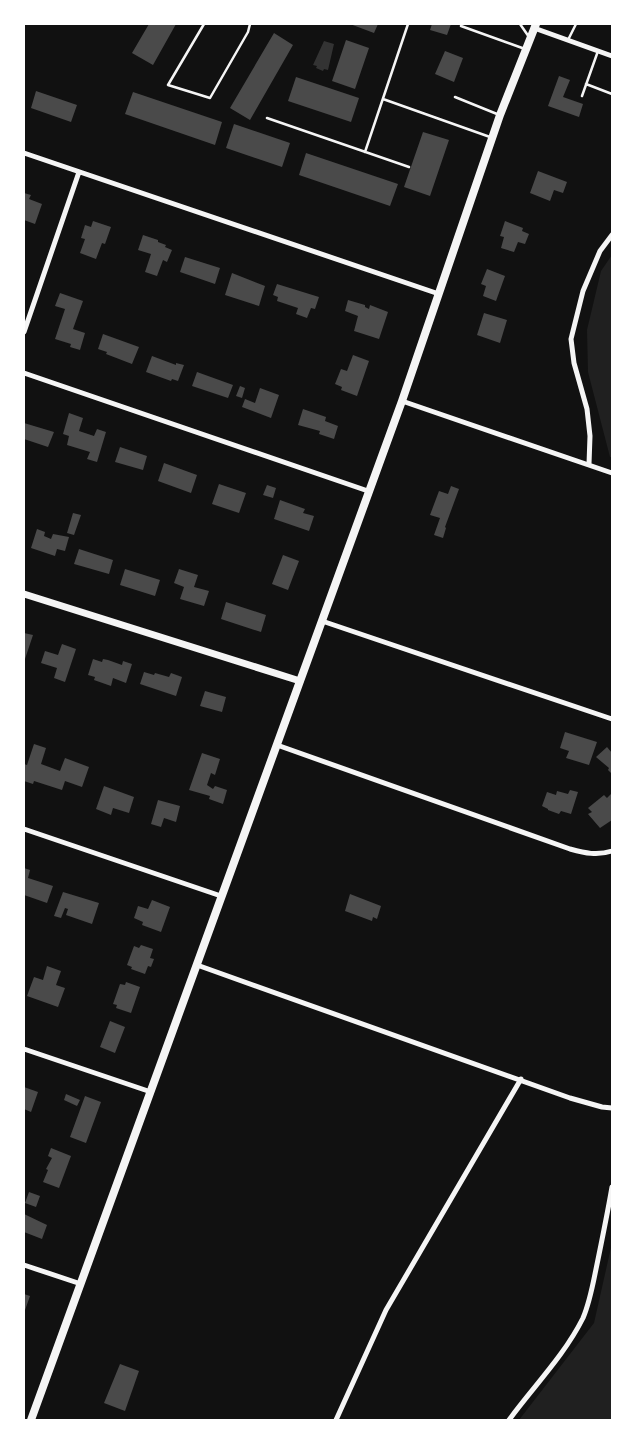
<svg xmlns="http://www.w3.org/2000/svg" width="636" height="1444" viewBox="0 0 636 1444" font-family="'Fira Sans Condensed',sans-serif">
	<rect width="100%" height="100%" fill="#111"/>
	<!-- green -->
	<path fill="#202020" d="M612,255V457H610L588,372L587,330L601,271Z
		M612,1243V1420H519L594,1323Z"/>
	<!-- water -->
	<path fill="#333" d="M324,41L334,44L328,70L324,69L323,71L316,68L317,66L313,65Z"/>
	<!-- building -->
	<path fill="#4a4a4a" d="M149,24H176L153,65L132,53Z
		M350,24H378L374,33Z
		M432,24H451L447,35L430,30Z
		M274,33L293,45L250,120L230,108Z
		M346,40L369,48L355,89L332,81Z
		M445,51L463,58L454,82L435,74Z
		M559,76L570,80L563,97L583,104L579,117L548,106Z
		M296,77L359,98L351,122L288,101Z
		M36,91L77,105L71,122L31,108Z
		M133,92L222,122L215,145L125,114Z
		M234,124L290,143L282,167L226,148Z
		M423,132L449,140L430,196L404,187Z
		M306,153L398,184L390,206L299,175Z
		M538,171L567,182L563,193L554,190L550,201L530,193Z
		M24,193L31,195L29,199L42,204L35,224L24,220Z
		M93,221L111,227L105,244L102,243L96,259L80,253L85,239L81,238L85,225L91,227Z
		M505,221L523,228L522,231L529,234L525,244L518,242L514,252L501,248L504,237L500,236Z
		M143,235L158,240V242L166,245L165,247L172,250L167,262L163,260L157,276L145,272L151,254L138,250Z
		M185,257L220,268L215,284L180,272Z
		M487,269L505,276L496,301L483,296L486,286L481,284Z
		M232,273L265,286L259,306L225,295Z
		M277,284L319,297L315,309L311,308L307,318L296,314L298,308L277,301L278,297L273,295Z
		M60,293L83,301L73,329L85,333L80,350L70,347L71,344L55,339L65,309L55,306Z
		M348,300L365,305V307L369,309L370,305L388,312L379,339L354,331L358,316L345,311Z
		M484,313L507,320L500,343L477,335Z
		M103,334L139,347L132,364L106,354L107,352L98,349Z
		M353,355L369,361L357,396L341,390L342,387L335,384L341,369L347,371Z
		M152,356L176,365V363L184,365L178,381L172,379L171,381L146,372Z
		M197,372L233,385L228,398L192,386Z
		M240,386L245,388L242,398L236,396Z
		M260,388L279,395L271,418L242,407L245,399L255,403Z
		M303,409L326,417L325,421L338,426L334,439L319,434L320,431L298,425Z
		M69,413L83,418L79,431L94,436L97,429L106,432L97,462L87,459L90,452L67,445L69,436L63,434Z
		M24,423L54,432L48,447L24,439Z
		M120,447L147,456L143,470L115,462Z
		M164,463L197,475L191,493L158,481Z
		M219,484L246,493L239,513L212,504Z
		M267,485L276,488L273,498L263,495Z
		M451,486L459,489L445,527L446,528L443,538L434,535L440,518L430,515L439,491L448,494Z
		M280,500L305,509L303,513L314,516L309,531L274,519Z
		M73,513L81,515L74,535L67,533Z
		M37,529L45,532L44,536L51,539L53,534L69,537L65,551L57,549L55,556L31,548Z
		M79,549L113,560L109,574L74,564Z
		M283,555L299,561L288,590L272,584Z
		M125,569L160,580L155,596L120,585Z
		M179,569L198,575L194,587L209,591L204,606L180,599L184,587L174,583Z
		M226,602L266,615L261,632L221,619Z
		M24,633L33,635L24,662Z
		M62,644L76,649L65,682L54,678L57,668L41,663L45,651L58,655Z
		M93,659L102,662L103,659L108,660L122,665L123,661L132,664L126,683L113,678L111,686L94,680L95,677L88,675Z
		M144,672L154,675L155,673L169,677L171,673L182,677L176,696L140,684Z
		M205,691L226,697L222,712L200,706Z
		M565,732L597,742L589,765L566,758L569,751L560,748Z
		M34,744L46,748L41,764L60,771L65,758L89,767L82,787L65,781L62,790L34,781L33,784L24,781V764L27,765Z
		M607,747L612,753V774L608,770L609,768L596,757Z
		M202,753L220,759L215,775L211,773L207,785L213,789L215,786L227,790L223,804L209,799L210,796L189,790Z
		M104,786L134,797L129,813L113,808L111,815L96,809Z
		M570,790L578,792L571,814L561,811L559,814L548,810V809L542,806L547,792L556,795L557,791L568,794Z
		M611,794L612,820L600,828L588,814L592,812L588,808L604,795L607,798Z
		M158,800L180,806L176,822L164,818L161,827L151,824Z
		M24,868L30,870L28,878L53,886L47,903L24,895Z
		M63,892L99,903L92,924L66,915L68,909L65,908L61,918L54,916Z
		M350,894L381,906L377,919L373,917L372,921L345,911Z
		M152,900L170,907L161,932L142,925L143,922L134,918L138,906L148,909Z
		M141,945L153,949L150,958L154,959L151,967L148,966L145,974L131,969L132,967L127,965L134,946L139,948Z
		M47,966L61,971L56,985L65,988L58,1007L27,996L34,977L43,980Z
		M126,982L140,987L131,1013L116,1008L117,1005L113,1004L120,984L125,985Z
		M110,1021L125,1027L115,1053L100,1047Z
		M24,1087L38,1092L31,1112L24,1109Z
		M66,1094L80,1100L77,1106L64,1100Z
		M85,1096L101,1102L86,1143L70,1137Z
		M51,1148L71,1156L59,1188L43,1182L48,1170L46,1169L52,1158L48,1156Z
		M29,1192L40,1196L36,1207L25,1203Z
		M24,1214L47,1225L42,1239L24,1232Z
		M24,1294L30,1296L24,1313Z
		M120,1364L139,1371L125,1411L104,1403Z"/>
	<g fill="none" stroke-linecap="round" stroke-linejoin="round">
		<!-- service -->
		<path stroke="#f5f5f5" stroke-width="2.5" d="M204,24L168,85L210,98L248,32L250,24
			M520,24L529,37
			M461,26L525,49
			M568,40L576,24
			M586,84L612,94
			M582,96L598,51
			M455,97L497,114
			M383,99L490,137
			M267,118L409,167
			M365,152L408,24"/>
		<!-- minor -->
		<path stroke="#f5f5f5" stroke-width="5" d="M534,28L612,56
			M24,153L439,294
			M24,332L79,172
			M24,373L368,491
			M402,401L612,473
			M589,464L590,436L587,409L574,363L571,339L583,291L600,251L612,235
			M322,621L612,719
			M277,745L570,849C585,853 597,856 612,851
			M24,829L221,896
			M197,965L570,1098L602,1107L612,1108
			M24,1049L151,1092
			M24,1265L81,1284
			M336,1420L386,1310L521,1079
			M509,1420C533,1387 564,1356 583,1318C589,1304 592,1289 595,1274C601,1245 607,1216 612,1187"/>
		<!-- tertiary -->
		<path stroke="#f5f5f5" stroke-width="7" d="M24,594L300,681"/>
		<!-- secondary -->
		<path stroke="#f5f5f5" stroke-width="8" d="M31,1420L402,401L500,115L536,24"/>
	</g>
	<!-- border -->
	<rect width="636" height="1444" fill="none" stroke="#ffffff" stroke-width="50"/>
</svg>
